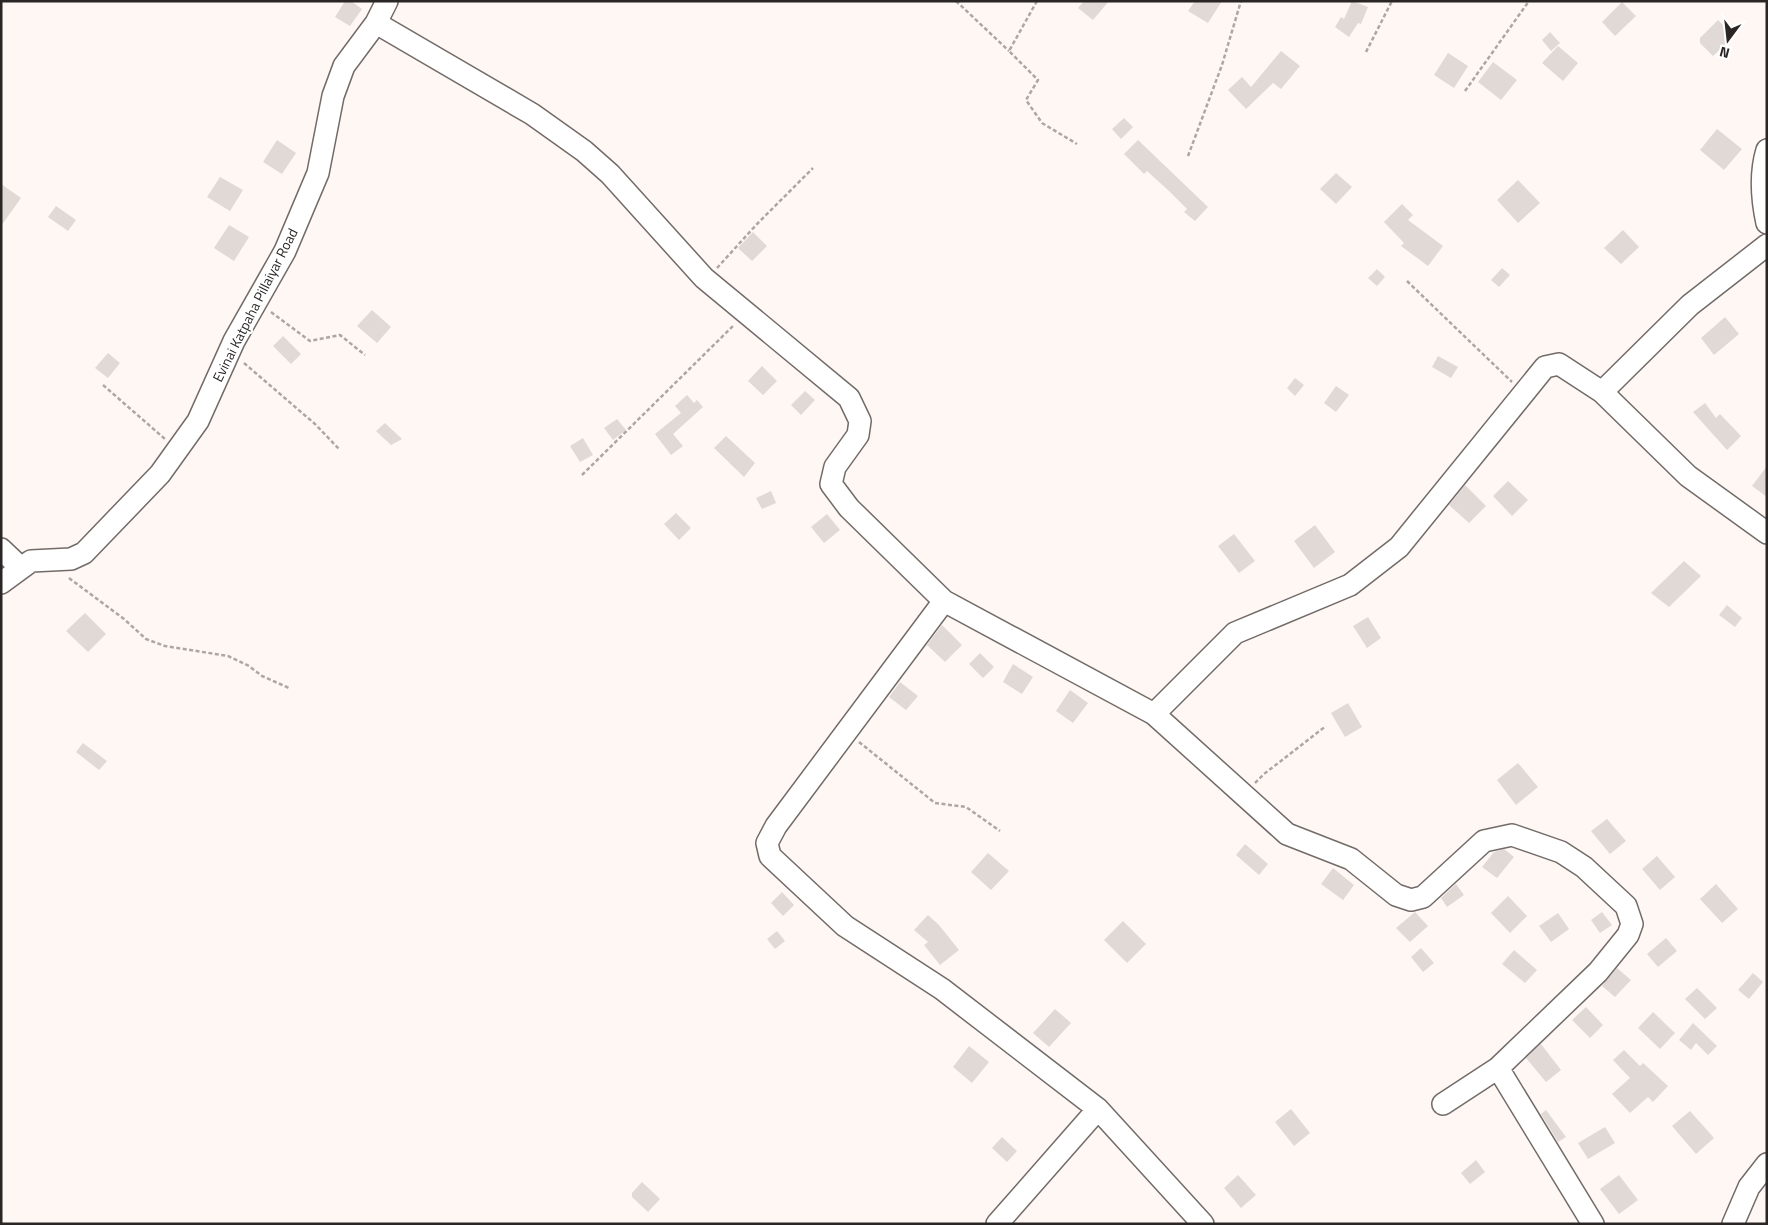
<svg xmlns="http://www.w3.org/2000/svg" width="1768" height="1225" viewBox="0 0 1768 1225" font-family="'Titillium Web',sans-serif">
	<rect width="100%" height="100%" fill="#fff7f3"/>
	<!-- building -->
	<path fill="#e1d9d5" d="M345,1H351L362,9L350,26L335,17Z
		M1084,1H1109L1093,20L1078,8Z
		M1195,1H1222L1208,23L1188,11Z
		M1352,1L1368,7L1361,24L1358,23L1349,37L1335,27L1341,17L1344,19Z
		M1622,2L1636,16L1615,36L1602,22Z
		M1718,20L1734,36L1713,56L1700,43V38Z
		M1550,32L1560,43L1551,51L1542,40Z
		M1558,46L1578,63L1563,81L1542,63Z
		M1281,51L1300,66L1281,89L1273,83L1246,109L1228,90L1242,77L1251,87Z
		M1448,53L1468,66L1454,88L1434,75Z
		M1493,62L1517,80L1501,100L1478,82Z
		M1124,118L1133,127L1121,139L1112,129Z
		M1717,129L1742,149L1724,170L1700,150Z
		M277,140L296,153L282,174L263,162Z
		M1138,140L1208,207L1195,221L1184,212L1187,209L1169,191L1147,171L1144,174L1124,154Z
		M1336,173L1352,187L1336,204L1320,189Z
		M220,177L243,190L230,211L207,197Z
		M1518,180L1540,203L1518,223L1497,200Z
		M1,184L21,198L1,226Z
		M1402,204L1413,215L1408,220L1443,246L1428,266L1401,246L1404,243L1384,222Z
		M56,206L76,220L68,231L48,217Z
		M229,225L249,237L234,261L214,248Z
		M1623,230L1639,247L1621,264L1604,248Z
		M753,232L767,246L752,261L738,248Z
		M1502,268L1510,275L1499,287L1491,280Z
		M1377,269L1385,277L1377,286L1368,278Z
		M372,310L391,327L377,343L357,326Z
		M1725,317L1739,334L1714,355L1701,338Z
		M283,336L301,354L291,364L273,346Z
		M108,353L120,363L108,378L95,368Z
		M1438,356L1458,367L1451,378L1432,367Z
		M762,366L777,381L763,395L748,381Z
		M1295,378L1304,385L1295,396L1287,388Z
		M1336,386L1349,395L1336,412L1324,403Z
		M805,391L815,400L801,415L791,405Z
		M687,395L694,403L697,400L703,407L673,434L683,446L671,455L655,434L681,413L675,406Z
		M1705,403L1716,418L1720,414L1741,436L1727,450L1693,412Z
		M617,419L626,430L613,440L604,428Z
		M385,423L402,439L391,445L376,431Z
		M726,436L755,463L744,477L714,448Z
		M583,438L593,455L580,462L570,446Z
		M1767,466V497L1752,486Z
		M1508,481L1528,500L1512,516L1493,496Z
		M1465,485L1486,506L1469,523L1449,505Z
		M771,491L776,503L762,509L756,498Z
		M676,513L691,528L679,540L664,524Z
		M827,514L840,530L824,543L811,527Z
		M1315,525L1335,552L1314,568L1294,541Z
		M1234,534L1255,561L1239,573L1218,546Z
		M1684,561L1701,576L1669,607L1651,593Z
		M1727,605L1742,618L1735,627L1719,615Z
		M85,613L106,634L88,652L66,631Z
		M1368,617L1381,638L1367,648L1353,626Z
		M942,625L962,645L945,662L927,645Z
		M980,653L994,667L983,678L969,664Z
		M1013,664L1033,677L1022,694L1003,682Z
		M900,682L918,696L906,710L889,697Z
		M1070,690L1088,703L1073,723L1056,711Z
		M1348,703L1362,727L1345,737L1331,713Z
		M83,743L107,761L99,770L76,752Z
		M1518,763L1538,787L1516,805L1497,780Z
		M1607,819L1626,841L1610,854L1591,831Z
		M1245,844L1268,864L1259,875L1236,855Z
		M1504,849L1514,857L1497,878L1482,867L1494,852Z
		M988,853L1009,871L991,890L971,872Z
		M1657,856L1675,877L1660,890L1642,869Z
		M1333,868L1354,885L1343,900L1321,884Z
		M1456,884L1464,895L1447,907L1441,898Z
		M1716,884L1738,909L1722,923L1700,899Z
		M782,892L794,905L783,916L771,903Z
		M1508,896L1527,916L1510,933L1491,913Z
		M1415,912L1428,926L1410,942L1396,928Z
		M1602,912L1612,925L1600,933L1591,920Z
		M1558,913L1569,929L1551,942L1539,926Z
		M928,915L939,925L959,950L940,965L924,945L928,942L914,930Z
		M1123,921L1146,944L1127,963L1104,940Z
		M777,931L785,941L775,949L767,939Z
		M1666,938L1677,951L1658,967L1647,954Z
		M1421,948L1434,963L1423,972L1411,957Z
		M1514,950L1537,970L1525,983L1502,964Z
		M1617,968L1631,980L1615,997L1602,986Z
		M1753,973L1763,982L1749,999L1738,990Z
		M1697,988L1717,1008L1705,1019L1685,999Z
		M1586,1007L1603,1025L1590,1038L1572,1020Z
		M1055,1009L1071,1023L1049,1047L1033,1033Z
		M1653,1012L1675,1033L1660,1049L1638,1028Z
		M1693,1023L1717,1046L1708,1055L1696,1043L1691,1050L1679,1040Z
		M1541,1044L1561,1070L1546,1082L1526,1058Z
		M969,1046L989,1062L972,1083L953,1067Z
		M1624,1050L1640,1066L1643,1063L1668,1086L1653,1102L1648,1097L1630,1113L1612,1094L1630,1078L1613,1060Z
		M1291,1109L1310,1133L1294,1146L1275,1122Z
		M1546,1110L1566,1137L1558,1142L1541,1114Z
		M1690,1111L1714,1138L1696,1154L1672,1126Z
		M1605,1127L1615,1143L1588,1159L1578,1143Z
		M1002,1137L1017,1151L1007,1162L992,1148Z
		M1476,1160L1485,1172L1470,1184L1461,1173Z
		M1238,1175L1256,1195L1241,1208L1224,1188Z
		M1619,1175L1638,1200L1619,1214L1600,1189Z
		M642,1182L660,1199L648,1212L632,1197V1193Z"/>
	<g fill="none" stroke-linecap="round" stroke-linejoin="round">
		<defs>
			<path id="minor" d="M376,23L532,114L584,151L610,174L704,278L849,398L860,421L858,435L835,467L831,484L849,508L944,601L1154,714L1287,834L1351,859L1396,895L1411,900L1423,897L1484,841L1512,835L1561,852L1584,867L1626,906L1632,924L1628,935L1598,972L1498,1068L1443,1104
				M1767,150C1760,173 1762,200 1767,223
				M1602,392L1690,305L1767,245
				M1,549L21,568
				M1,583L31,561L71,559L84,553L160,474L198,421L234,341L285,251L318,173L333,96L344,66L376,23L387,1
				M944,601L776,826L767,843L770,856L845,926L942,989L1098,1109L1203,1224
				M1154,714L1235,633L1350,585L1399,547L1545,367L1559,364L1602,392L1688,476L1767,533
				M1498,1068L1593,1224
				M997,1224L1098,1109
				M1733,1224L1749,1187L1767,1164"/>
		</defs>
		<!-- minor casing -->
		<use href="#minor" stroke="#726b68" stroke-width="24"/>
		<!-- path -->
		<path stroke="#ada7a4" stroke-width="2.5" stroke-dasharray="4 2.5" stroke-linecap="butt" d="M956,1L1009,51
			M1037,1L1009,51L1038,80L1026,100L1042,123L1077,144
			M1366,52L1392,1
			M1465,91L1529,1
			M1188,156L1222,65L1241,1
			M717,268L757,224L813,168
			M1407,281L1512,382
			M271,312L310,341L340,335L365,355
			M244,363L315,424L339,449
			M103,385L165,439
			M582,475L734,325
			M69,578L124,619L146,639L165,646L228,656L249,666L262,676L289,688
			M859,742L935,803L966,807L1000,831
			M1255,783L1264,774L1326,726"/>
		<!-- minor -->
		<use href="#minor" stroke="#fff" stroke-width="21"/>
	</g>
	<g text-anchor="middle" stroke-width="4.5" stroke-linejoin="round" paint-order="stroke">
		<!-- street labels -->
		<g font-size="14" fill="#292625" stroke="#fff">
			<text transform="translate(255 305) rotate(-63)" y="5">Evinai Katpaha Pillaiyar Road</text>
		</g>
	</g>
	<!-- border -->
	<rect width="1768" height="1225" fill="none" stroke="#292625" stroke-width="5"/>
	<!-- north arrow -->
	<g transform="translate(1728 40) rotate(195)" stroke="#ffffff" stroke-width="4" paint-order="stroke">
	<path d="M0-4L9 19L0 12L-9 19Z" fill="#292625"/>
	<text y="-8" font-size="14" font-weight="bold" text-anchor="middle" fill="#292625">N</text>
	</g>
</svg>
